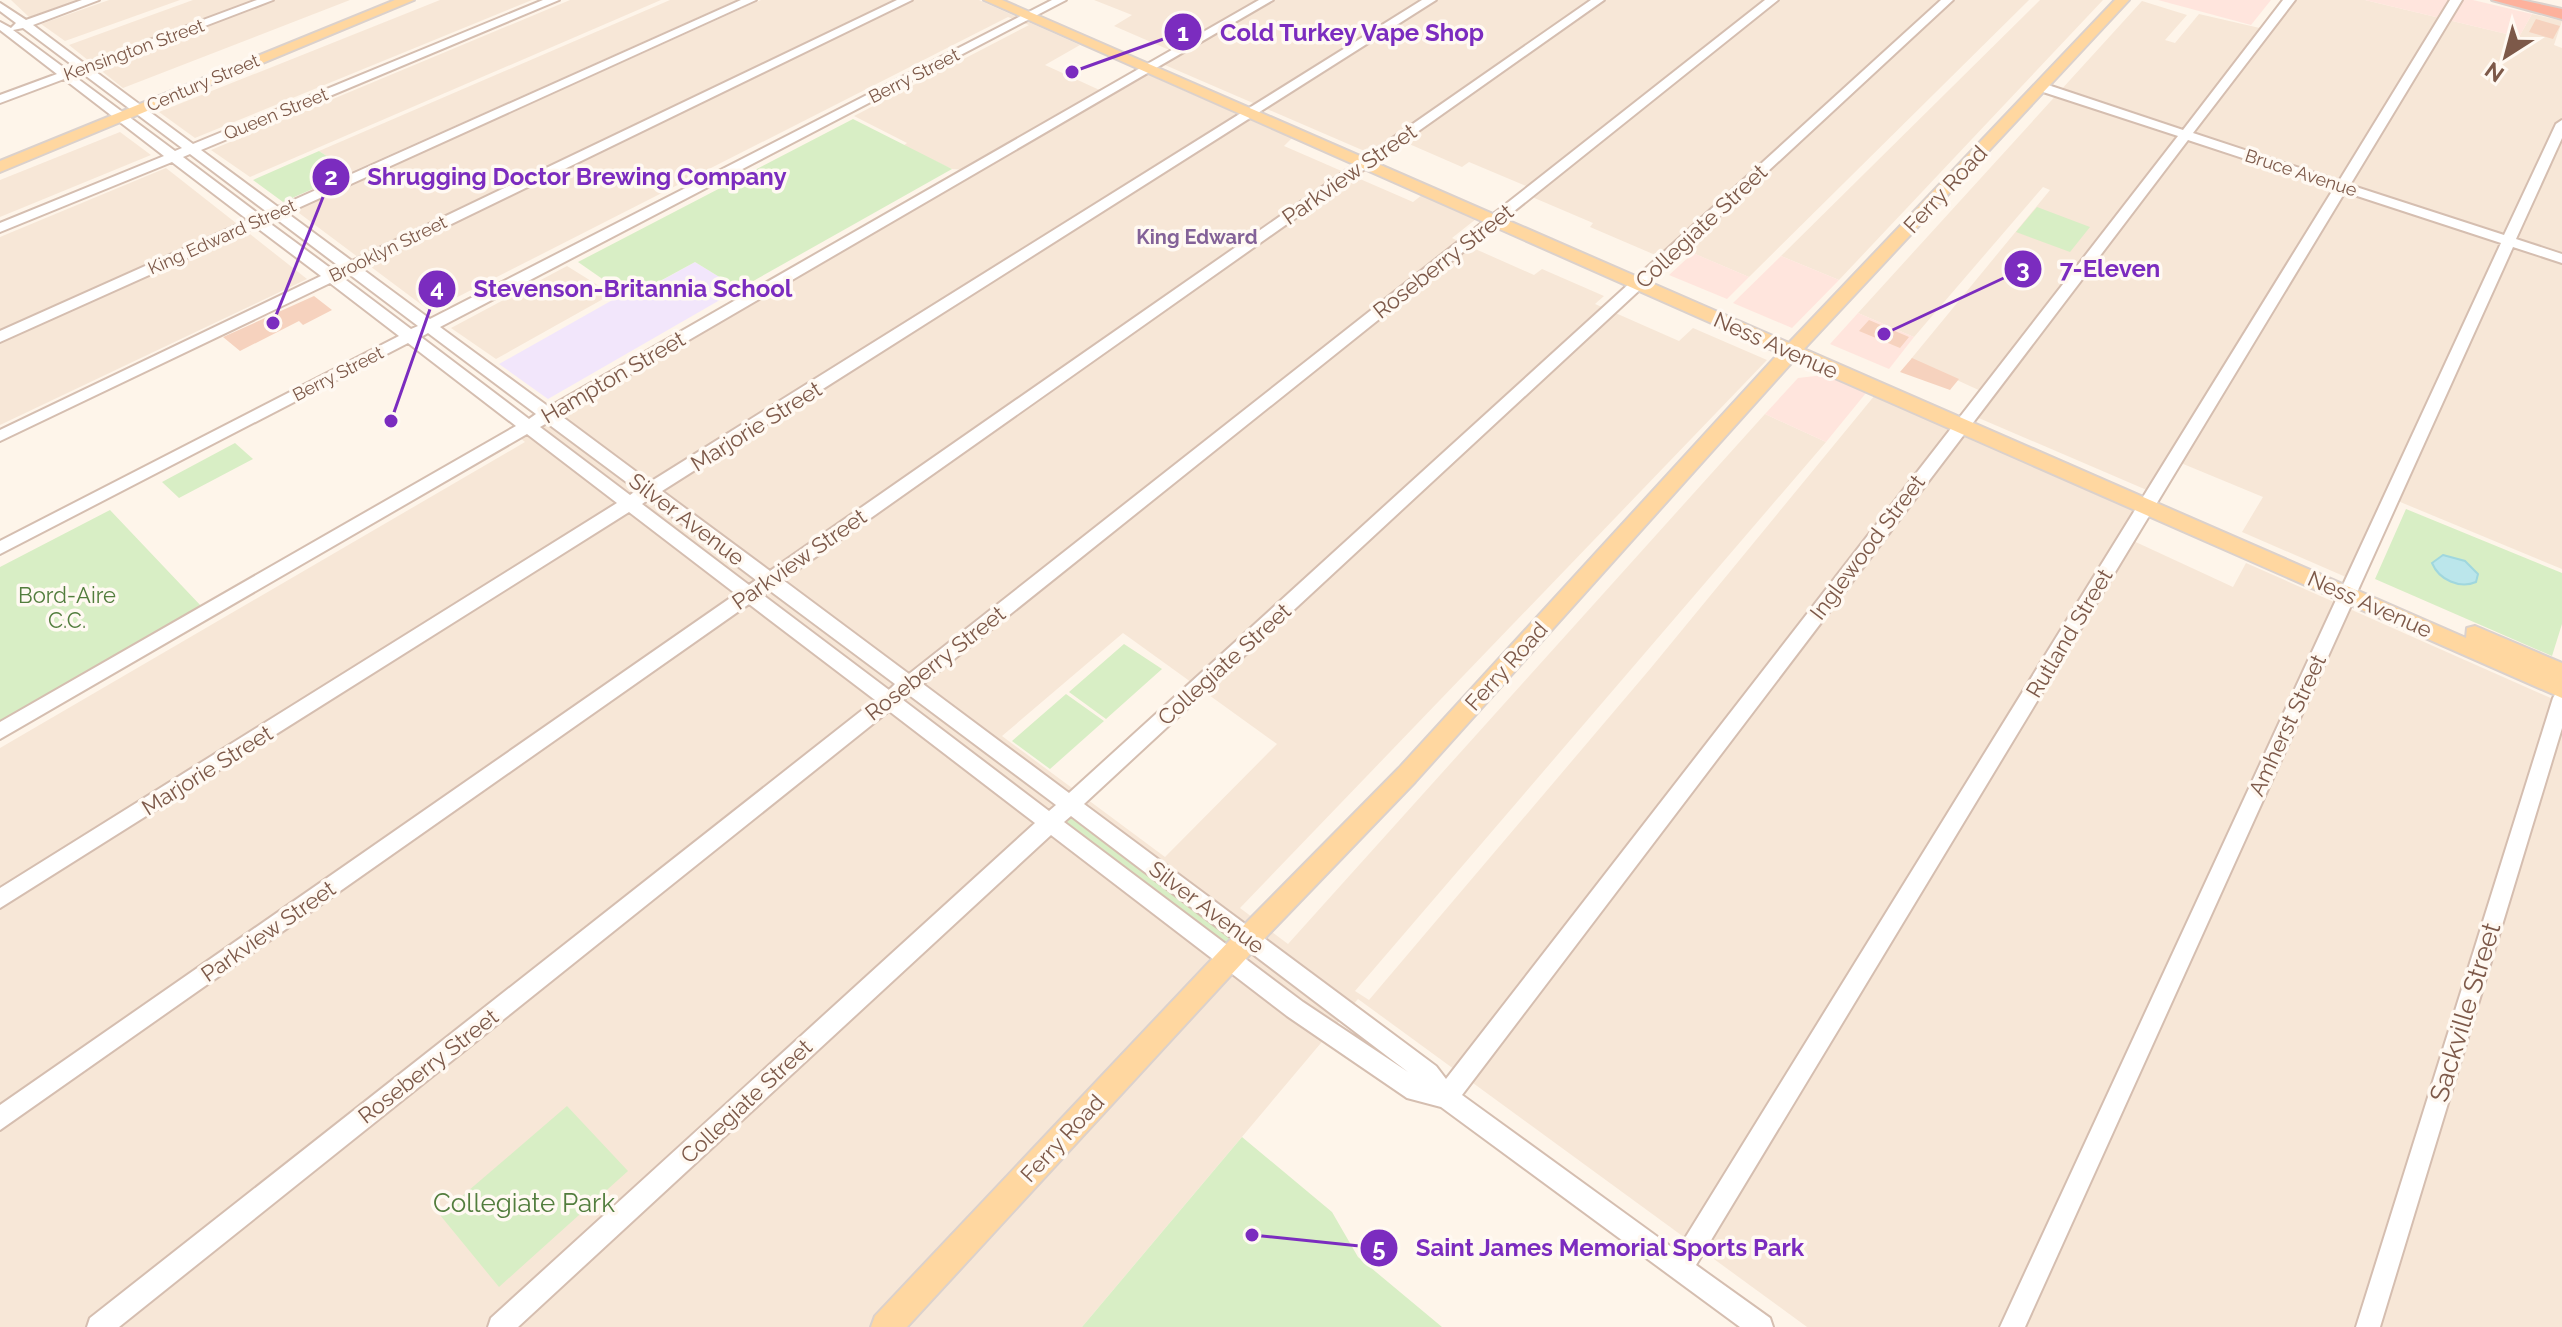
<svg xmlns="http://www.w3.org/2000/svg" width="2562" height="1327" viewBox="0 0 2562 1327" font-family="Raleway,sans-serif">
	<rect width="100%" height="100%" fill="#fef5ea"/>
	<!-- residential -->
	<path fill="#f7e7d7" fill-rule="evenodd" d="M11,0H78L29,17Z
		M109,0H180L65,41L41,24Z
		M193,0H350L123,88L69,45Z
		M440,0H532L195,138L159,112Z
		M570,0H661L250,177L211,150Z
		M670,0H737L351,172L319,151Z
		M761,0H979L1080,45L1045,65L1106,93L1142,72L1292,138L1284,146L1413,202L1422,195L1476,219L1452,238L1464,244L1534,275L1542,269L1604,296L1595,304L1679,341L1693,328L1767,360L1240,908L1288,944L1765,414L1826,442L1355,991L1369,1000L1650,669L1875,395L2142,512L2127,538L2233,587L2246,563L2562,703V1327H1807L1358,999L1082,1327H0V748L525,442L515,434L970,170L952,169L903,146L907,143L854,116L1029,25L1008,17L430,311L295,210ZM1123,633L1277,744L1165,857L1002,736Z
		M1094,0H2029L1749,277L1674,245L1660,257L1590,227L1593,223L1525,194L1531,188L1469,162L1462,167L1400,140L1376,156L1158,62L1174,52L1114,26L1132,15Z
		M2040,0H2103L1839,280L1781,256Z
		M2287,0H2365L2519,37L2532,14L2562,21L2554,45L2562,48V569L2393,499L2355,581L2242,532L2263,497L2176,461L2156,494L1967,413L1983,392L1911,359L2050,190L2043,187L1914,337L1858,313L2142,1L2187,15L2165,40L2175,43L2199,14L2264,29Z
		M120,132L151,155L0,217V180Z
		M166,168L307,279L0,425V237Z
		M567,266L612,294L496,359L451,328Z"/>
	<!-- commercial -->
	<path fill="#ffe5dd" d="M2158,0H2271L2251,25Z
		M2365,0H2473L2532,14L2519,37Z
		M1693,253L1749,277L1727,299L1669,275Z
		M1781,256L1839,280L1792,328L1733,303Z
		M1858,313L1914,337L1889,369L1830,344Z
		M1824,375L1866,393L1826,442L1765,414L1798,378Z"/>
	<!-- education -->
	<path fill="#f2e6fb" d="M695,262L739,289L548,399L499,364L632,289L639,293Z"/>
	<!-- green -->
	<path fill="#d8eec5" d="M853,119L952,169L739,289L695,262L638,293L632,289L624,294L578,262Z
		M319,151L351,172L283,202L253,180Z
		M2037,207L2090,227L2070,252L2016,232Z
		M235,443L253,459L179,498L162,482Z
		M2406,509L2562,573V624L2552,656L2375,579Z
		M110,510L202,607L0,723V567Z
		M1124,644L1162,669L1106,719L1069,692Z
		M1066,694L1104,721L1050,769L1012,741Z
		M1070,805L1249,938L1229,960L1051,822Z
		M567,1106L628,1171L499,1287L440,1215Z
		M1242,1137L1332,1212L1358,1257L1442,1327H1082Z"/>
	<!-- water -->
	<path fill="#bbe6eb" stroke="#a0d7de" stroke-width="2" d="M2443,555L2465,561L2478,574L2476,582C2460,589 2439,580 2432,563Z"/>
	<!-- building -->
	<path fill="#f6d2be" d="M2536,19L2560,26L2553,39L2529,32Z
		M314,296L332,310L303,325L299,321L240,351L223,337Z
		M1869,320L1909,337L1900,348L1859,331Z
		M1912,358L1959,379L1950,390L1900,372Z"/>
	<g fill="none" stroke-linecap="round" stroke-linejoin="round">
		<defs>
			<path id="minor" d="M82,0H99L33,25L85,64L257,0H273L92,69L193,144L543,0H559L201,150L278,207L741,0H756L287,213L352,261L897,0H912L361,268L430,319L1052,0H1066L440,327L549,407L1259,0H1273L560,415L650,482L1422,0H1436L662,491L770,571L1591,0H1604L783,580L909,674L1765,0H1778L923,684L1069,793L1941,0H1953L1084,804L1436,1066L1446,1079L2178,136L2037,90V84H2045L2183,130L2283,0H2295L2193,133L2339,181L2450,0H2462L2350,185L2504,235L2556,124L2562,120V138L2516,239L2562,254V263L2513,247L2025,1327H2000L2501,243L2345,192L1696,1265L1770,1318L1773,1327H1740L1441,1107L1407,1098L1287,1016L1051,835L518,1327H488L491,1318L1035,823L889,711L119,1327H87L90,1318L875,700L749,604L0,1130V1105L736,594L629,512L0,908V888L617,503L527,434L0,739V722L516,426L408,343L0,554V541L399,336L330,283L0,441V430L321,276L256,227L0,342V331L248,220L172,162L0,232V223L164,156L64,79L0,103V95L57,74L0,30V22L11,28L16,23L0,11V3L26,20ZM23,28L75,67L67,70L13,30ZM82,73L182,148L175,151L74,76ZM2188,140L2334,188L1677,1251L1462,1095ZM190,154L267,212L260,215L183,157ZM275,218L340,267L333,270L268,222ZM349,274L418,326L411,329L342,277ZM428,333L536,414L529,419L421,337ZM547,423L637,490L630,495L540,427ZM649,499L756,580L749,585L642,504ZM769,590L895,684L889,690L763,595ZM909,695L1056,805L1049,811L903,700ZM1071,816L1408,1072L1303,1002L1064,822Z
				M2562,691V728L2380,1327H2356L2553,698L2556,693Z"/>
			<path id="major" d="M395,0H414L0,172V161Z
				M984,0H1002L1789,343L2115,0H2129L1804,349L2466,638L2467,628L2475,626L2562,663V698L1794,360L1415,782L1265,938L907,1327H871L875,1316L1247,922L1399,768L1779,353Z"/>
			<path id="highway" d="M2492,0H2521L2562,9V19Z"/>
		</defs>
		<!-- minor casing -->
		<use href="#minor" stroke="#d5beb0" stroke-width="4"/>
		<!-- major casing -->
		<use href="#major" stroke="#dbd1cc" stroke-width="4"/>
		<!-- highway casing -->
		<use href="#highway" stroke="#dbd1cc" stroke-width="4"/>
		<!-- minor -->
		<use href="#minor" fill="#fff" fill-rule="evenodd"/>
		<!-- major -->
		<use href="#major" fill="#ffd7a0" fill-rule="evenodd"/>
		<!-- highway -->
		<use href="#highway" fill="#fdb19c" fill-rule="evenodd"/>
	</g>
	<g text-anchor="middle" stroke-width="7" stroke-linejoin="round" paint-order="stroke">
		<!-- far-street labels -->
		<g font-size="18" fill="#7d5949" stroke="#fff9f2">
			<text transform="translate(134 50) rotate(-20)" y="6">Kensington Street</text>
			<text transform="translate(914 76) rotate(-27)" y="6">Berry Street</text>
			<text transform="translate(203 83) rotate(-23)" y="6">Century Street</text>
			<text transform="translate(276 114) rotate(-22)" y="6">Queen Street</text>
			<text transform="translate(2301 173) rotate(18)" y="6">Bruce Avenue</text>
			<text transform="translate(222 237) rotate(-24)" y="6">King Edward Street</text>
			<text transform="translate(388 249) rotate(-26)" y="6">Brooklyn Street</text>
			<text transform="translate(338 374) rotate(-27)" y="6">Berry Street</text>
		</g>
		<!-- far-neighbourhood labels -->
		<g font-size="20" font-weight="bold" fill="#836298" stroke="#fff9f2">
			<text x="1197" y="244">King Edward</text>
		</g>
		<!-- street labels -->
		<g font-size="22" fill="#7d5949" stroke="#fff9f2">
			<text transform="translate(1349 174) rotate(-35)" y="8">Parkview Street</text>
			<text transform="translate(1945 189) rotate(-47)" y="8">Ferry Road</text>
			<text transform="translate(1701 226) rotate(-43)" y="8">Collegiate Street</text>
			<text transform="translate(1443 261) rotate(-38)" y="8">Roseberry Street</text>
			<text transform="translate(1776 345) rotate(24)" y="8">Ness Avenue</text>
			<text transform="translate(613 377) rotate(-30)" y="8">Hampton Street</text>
			<text transform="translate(756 426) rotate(-32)" y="8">Marjorie Street</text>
			<text transform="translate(687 519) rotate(37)" y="8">Silver Avenue</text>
			<text transform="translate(1867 547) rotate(-53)" y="8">Inglewood Street</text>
			<text transform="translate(799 559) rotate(-35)" y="8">Parkview Street</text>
			<text transform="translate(2370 604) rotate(24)" y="8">Ness Avenue</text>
			<text transform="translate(2069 633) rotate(-59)" y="8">Rutland Street</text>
			<text transform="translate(935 663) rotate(-38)" y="8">Roseberry Street</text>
			<text transform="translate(1224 664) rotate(-42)" y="8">Collegiate Street</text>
			<text transform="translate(1506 666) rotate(-48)" y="8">Ferry Road</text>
			<text transform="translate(2287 725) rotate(-65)" y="8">Amherst Street</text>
			<text transform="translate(207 770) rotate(-32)" y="8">Marjorie Street</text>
			<text transform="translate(1207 907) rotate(37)" y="8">Silver Avenue</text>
			<text transform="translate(268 931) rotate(-35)" y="8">Parkview Street</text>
			<text transform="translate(428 1066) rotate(-38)" y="8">Roseberry Street</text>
			<text transform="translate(746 1101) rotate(-43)" y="8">Collegiate Street</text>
			<text transform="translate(1062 1138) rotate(-47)" y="8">Ferry Road</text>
		</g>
		<!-- park labels -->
		<g font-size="22" fill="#527d3d" stroke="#fff9f2">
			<text x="67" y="603">Bord-Aire<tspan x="67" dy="25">C.C.</tspan></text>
		</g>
		<!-- near-street labels -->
		<g font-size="26" fill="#7d5949" stroke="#fff9f2">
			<text transform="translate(2465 1012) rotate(-73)" y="9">Sackville Street</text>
		</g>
		<!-- near-park labels -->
		<g font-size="26" fill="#527d3d" stroke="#fff9f2">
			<text x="524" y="1212">Collegiate Park</text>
		</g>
	</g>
	<!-- callouts -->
	<path fill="none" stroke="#7b2cbf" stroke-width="3" d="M1072 72L1183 32M273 323L331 177M1884 334L2023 269M391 421L437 289M1252 1235L1379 1248"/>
	<g fill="#7b2cbf" stroke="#fff9f2" stroke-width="3">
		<circle cx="1072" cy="72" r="8"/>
		<circle cx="273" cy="323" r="8"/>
		<circle cx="1884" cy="334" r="8"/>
		<circle cx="391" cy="421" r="8"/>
		<circle cx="1252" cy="1235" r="8"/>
		<circle cx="1183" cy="32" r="20"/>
		<circle cx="331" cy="177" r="20"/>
		<circle cx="2023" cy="269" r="20"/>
		<circle cx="437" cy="289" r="20"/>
		<circle cx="1379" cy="1248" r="20"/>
	</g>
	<g font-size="24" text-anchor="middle" font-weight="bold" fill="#fff">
		<text x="1183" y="41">1</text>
		<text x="331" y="185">2</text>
		<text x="2023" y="277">3</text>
		<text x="437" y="297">4</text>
		<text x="1379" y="1256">5</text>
	</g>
	<g font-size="24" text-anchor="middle" font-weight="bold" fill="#7b2cbf" stroke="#fff9f2" stroke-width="7" stroke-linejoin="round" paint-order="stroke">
		<text x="1352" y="41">Cold Turkey Vape Shop</text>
		<text x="577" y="185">Shrugging Doctor Brewing Company</text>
		<text x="2110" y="277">7-Eleven</text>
		<text x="633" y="297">Stevenson-Britannia School</text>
		<text x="1610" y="1256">Saint James Memorial Sports Park</text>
	</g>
	<!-- north arrow -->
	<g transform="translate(2506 56) rotate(216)" stroke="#fff9f2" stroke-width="6" paint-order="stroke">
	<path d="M0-6L14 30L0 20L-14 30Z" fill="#7d5949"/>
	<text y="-12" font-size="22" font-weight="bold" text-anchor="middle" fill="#7d5949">N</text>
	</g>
</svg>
